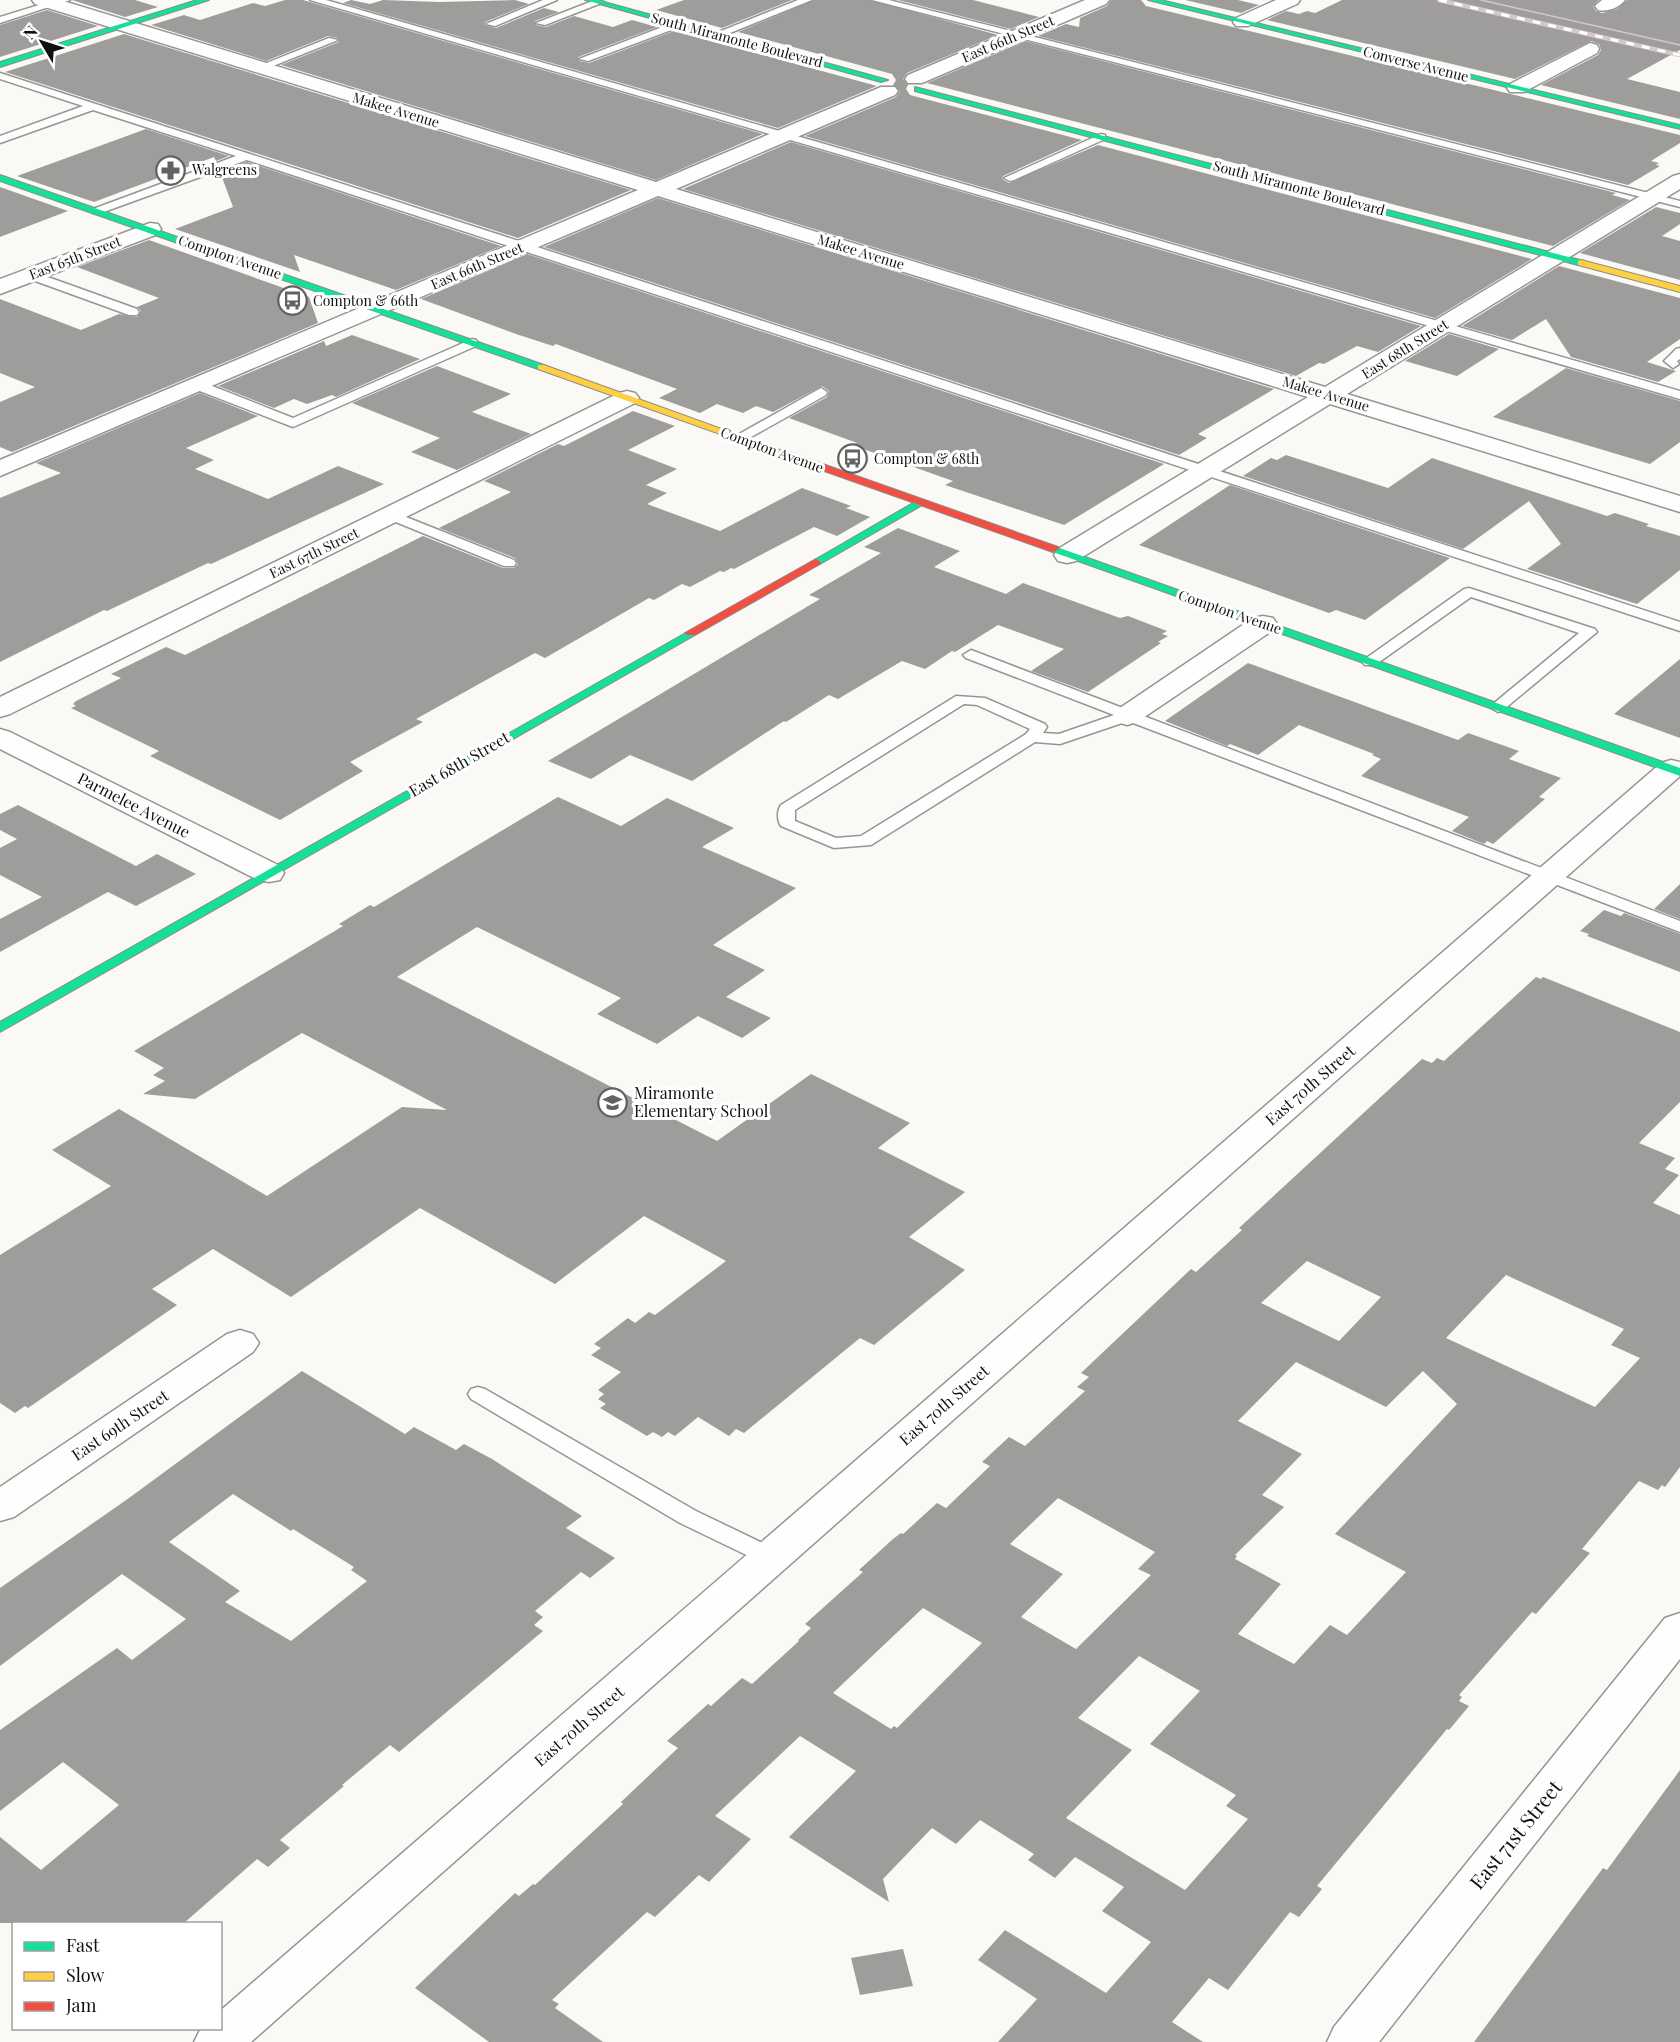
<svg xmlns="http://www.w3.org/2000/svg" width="1680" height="2042" viewBox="0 0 1680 2042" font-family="'Playfair Display',serif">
	<rect width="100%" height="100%" fill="#fbf9f6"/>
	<!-- building -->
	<path fill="#9f9d9b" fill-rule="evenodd" d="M72,0H135L158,7L125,17Z
		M285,0H303L763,134L656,180L281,65L339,42L338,38L328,36L266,61L151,25L184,15L200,20L253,3L265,6Z
		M351,0L370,4L383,0L439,2L515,0L529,4L485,22L484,25L496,28L544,8L559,12L535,21L536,25L546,27L574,16L613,27L632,20L657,27L578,57L579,61L589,63L674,31L877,86L778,128L343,3Z
		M684,0H792L722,28L656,10Z
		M814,0H870L998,35L907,73L903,79L908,85L906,89L910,95L1082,140L1003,176L1002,179L1009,183L1098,145L1532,259L1435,318L805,136L896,97L900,91L893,85L896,80L892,74L738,32Z
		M898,0H973L1039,17L1011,29Z
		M1111,0H1141L1146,6L1680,135V143L1651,161L1659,163L1656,165L1660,166L1628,185L1038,36L1066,24L1079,27L1080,18L1107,6Z
		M1185,0H1238L1259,5L1241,13Z
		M1342,0H1599L1593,6L1596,11L1602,13L1617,9L1627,0H1680V50L1627,79L1680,92V119L1541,85L1598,55L1601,50L1599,44L1591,41L1515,79L1267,20L1286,11L1299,14L1307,11L1315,13Z
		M47,10L98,26L0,57V25Z
		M124,34L631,190L518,238L5,72Z
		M1025,41L1616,193L1612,195L1630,200L1553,246L927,83Z
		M146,129L229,156L216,161L214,157L94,202L17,176Z
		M791,142L1421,326L1378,352L1357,346L1324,364L1319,363L1296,376L683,189Z
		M247,162L501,246L396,290L294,255L300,272L175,229L233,207L220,172Z
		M0,187L68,211L0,237Z
		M658,198L1274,389L1198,434L1207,438L1179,455L544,247Z
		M1656,207L1680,213V224L1662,236L1680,241V280L1580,253Z
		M149,240L309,297L318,323L12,452L0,447V402L35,387L0,373V299L81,330L119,314L137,317L141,311L137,307L159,298L77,267Z
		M527,254L1164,464L1064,525L945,485L953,481L852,445L857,443L789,418L827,397L829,391L822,386L773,412L756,406L743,413L717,404L700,413L659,398L677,389L556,344L553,346L516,334L421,299Z
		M1559,266L1680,298V339L1647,362L1676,371L1658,382L1571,357L1546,319L1512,340L1462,326Z
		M1449,334L1499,349L1457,376L1405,361Z
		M352,335L420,359L336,397L332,395L307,404L294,399L274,408L218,386L324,341L326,346Z
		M437,366L511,394L472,412L531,434L457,470L411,452L440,438L352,403Z
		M1566,368L1680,401V442L1650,464L1493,417Z
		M200,393L258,416L186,448L214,460L195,469L268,499L338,466L384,484L211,564L208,563L107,611L104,610L0,662V498L61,473L36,463Z
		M633,411L675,426L628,450L677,469L646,485L667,493L647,504L720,531L802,488L851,506L846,508L870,517L837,536L814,527L734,569L731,568L724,572L720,571L690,587L682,584L654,600L649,598L545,658L535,653L416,719L423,722L350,762L363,771L280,820L150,756L159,751L71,708L76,706L73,704L76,701L121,678L111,674L166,647L185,655L423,536L503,568H514L518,564L515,558L439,528L511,492L484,481L558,444L564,446Z
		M1286,455L1388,488L1432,458L1607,516L1615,513L1649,524L1646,526L1680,536V570L1637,604L1527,569L1561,544L1529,501L1463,549L1243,476L1271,458L1277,460Z
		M1230,485L1450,558L1365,620L1336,610L1329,613L1139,545Z
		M898,528L960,551L934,567L1006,594L1023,583L1120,618L1128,616L1167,631L1162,634L1168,636L1158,642L1161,643L1088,692L1031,671L1064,649L998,625L955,652L952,651L925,669L902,661L838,699L829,695L786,722L784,721L692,781L630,755L591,779L548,761L820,599L809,595L881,553L864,547Z
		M1680,659V738L1614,714Z
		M1248,663L1458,740L1468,733L1519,751L1509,759L1561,778L1539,797L1545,799L1493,844L1487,841L1484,844L1452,831L1469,817L1361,776L1381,759L1372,755L1374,754L1299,725L1258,755L1230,744L1227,746L1165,721Z
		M558,797L621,826L667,798L734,828L702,847L796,888L713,945L765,970L726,997L771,1018L742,1038L698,1016L657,1044L597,1014L621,998L477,927L397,977L717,1141L811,1074L910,1123L878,1148L965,1192L909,1237L965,1270L874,1345L860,1338L744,1433L736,1429L729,1436L698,1417L675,1436L668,1432L662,1437L653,1432L647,1436L600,1408L606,1404L598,1399L604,1394L598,1390L621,1372L591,1355L601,1348L594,1344L628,1318L635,1323L649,1312L655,1315L726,1261L644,1216L555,1284L420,1208L291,1297L213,1249L152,1289L177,1305L28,1408L25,1406L15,1413L0,1403V1255L111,1186L52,1150L119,1109L267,1196L402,1107L447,1110L302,1033L195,1099L143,1094L165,1081L153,1075L164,1068L134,1051L343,926L339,924L370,905L374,907Z
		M18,805L136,866L157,854L196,874L136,906L108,892L0,952V919L42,897L0,875V848L17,839L0,830V814Z
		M1680,884V919L1654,909Z
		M1604,910L1621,916L1624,913L1680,934V972L1587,936L1589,934L1580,931Z
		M1536,977L1541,979L1543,977L1680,1032V1102L1639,1143L1675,1158L1665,1169L1679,1175L1653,1203L1680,1215V1467L1665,1487L1662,1485L1658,1490L1639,1481L1582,1549L1590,1553L1536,1614L1532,1612L1459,1695L1462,1697L1459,1701L1469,1706L1449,1730L1447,1729L1317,1886L1322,1889L1299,1917L1290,1912L1228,1990L1209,1978L1172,2022L1203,2042H998L1037,1999L978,1960L1005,1930L1106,1993L1151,1942L1102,1911L1124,1887L1075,1857L1055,1878L1028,1860L1034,1854L980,1820L956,1844L932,1828L883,1879L889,1902L789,1837L856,1771L800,1736L715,1816L751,1839L709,1882L699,1875L655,1917L647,1912L552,2000L559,2004L555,2008L603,2042H489L415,1988L515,1893L519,1896L533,1884L535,1885L623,1804L621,1802L678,1748L667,1741L708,1704L711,1706L742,1678L752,1684L799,1641L798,1640L811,1628L805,1624L863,1572L859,1570L893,1539L901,1533L903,1534L937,1503L946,1508L990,1466L982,1462L1009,1437L1025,1446L1085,1391L1077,1387L1089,1377L1081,1373L1191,1269L1196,1272L1242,1230L1239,1228L1422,1059L1432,1063L1437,1058L1444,1061ZM1307,1261L1381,1297L1339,1341L1261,1303ZM1506,1275L1624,1329L1611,1345L1640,1358L1595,1407L1446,1338ZM1296,1362L1386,1407L1423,1371L1457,1404L1335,1534L1406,1572L1347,1635L1330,1625L1294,1664L1238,1634L1281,1584L1235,1559L1237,1556L1235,1555L1284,1507L1262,1495L1302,1454L1238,1421ZM1058,1498L1155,1552L1138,1569L1151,1575L1076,1649L1021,1617L1063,1574L1010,1544ZM923,1608L982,1643L897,1728L894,1726L891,1729L833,1693ZM1139,1656L1200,1691L1150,1744L1236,1795L1226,1806L1248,1819L1185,1890L1066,1818L1132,1750L1078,1718Z
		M302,1371L405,1434L414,1427L456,1450L464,1444L492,1459L582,1516L566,1528L615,1558L590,1578L581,1572L535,1611L543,1617L534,1625L543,1631L399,1752L390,1745L342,1785L344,1786L280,1840L290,1848L268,1867L257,1859L184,1923H0V1837L41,1870L119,1805L63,1762L0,1811V1730L117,1648L132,1660L186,1619L122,1574L0,1666V1588L129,1498ZM233,1494L291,1531L293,1529L354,1567L351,1570L367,1581L291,1641L225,1602L240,1591L169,1542Z
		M1680,1770V2042H1474L1603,1868L1607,1870Z
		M903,1949L913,1986L860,1995L851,1958Z"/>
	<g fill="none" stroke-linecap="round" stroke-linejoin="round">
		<defs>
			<path id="lane" d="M55,0H70L0,23V17Z
				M310,0H326L1680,391V399Z
				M543,0H557L495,26L486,24Z
				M595,0L604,2L545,25L536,23Z
				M798,0H812L720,37L711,35Z
				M872,0H889L1680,201V207Z
				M678,21L683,24L682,26L588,61L579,59Z
				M329,38L338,40L263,70L254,68Z
				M0,73L528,244L1680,622V631L247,160L101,213H93V209L236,156L93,110L0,143V136L83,106L0,79Z
				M1101,134L1105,135V139L1014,180L1010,181L1004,178Z
				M31,271L137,309L139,312L137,315H129L27,278V272Z
				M472,339L476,340L478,343L476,346L293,427L192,388L191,385L197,381L202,382L293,418Z
				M1680,348V359L1677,361L1679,364L1673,368L1664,361L1676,349Z
				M821,388L827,392L826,395L744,441H734L732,438Z
				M391,511L514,560L516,563L514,566H504L386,518L384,515Z
				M1469,588L1595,629L1597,632L1503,710L1498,712L1490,707L1493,704L1579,633L1471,597L1375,665H1365L1362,662L1365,659L1464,589Z
				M971,650L1680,921V932L1128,721L1060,744L1035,742L871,845L834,848L781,826C777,821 777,810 781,805L956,696L985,698L1045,724L1047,727L1043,733L1059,734L1114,715L966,658L963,655ZM964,704L977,705L1030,729L1026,734L861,836L836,838L795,821V810Z
				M478,1387L485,1389L696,1511L779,1551L782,1557L779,1563L771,1565L763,1563L680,1523L471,1399L468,1394L471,1389Z"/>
			<path id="street" d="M32,0H60L656,182L881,87H895L898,91L895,95L676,189L1325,387L1673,176L1680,174V189L1347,394L1680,496V512L1330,404L1076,561L1067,563L1058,561L1054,555L1058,549L1308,397L658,196L0,476V460L638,190L35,4Z
				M1085,0H1109L1106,4L922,83H908L905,79L908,75Z
				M1276,0H1300L1297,4L1248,26H1236L1233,22L1236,18Z
				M1602,0H1625C1619,8 1607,12 1598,10L1595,6Z
				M1590,43L1597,45L1599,49L1597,53L1524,92H1510L1507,88L1510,84Z
				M150,223L158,224L161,229L158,234L0,294V279Z
				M627,391L635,393L639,398L635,403L10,714L0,717V697L619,393Z
				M1263,616L1273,618L1277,624L1273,630L1137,722L1127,725L1117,722L1113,716L1117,710L1253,618Z
				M0,729L10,732L280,866L284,873L280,880L269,882L258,880L0,749Z
				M1671,760L1680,762V776L251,2042H194L201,2028H220V2011L1661,763Z
				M240,1330L253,1334L259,1343L253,1352L14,1517L0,1521V1487L227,1334Z
				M1680,1613V1659L1379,2042H1327L1334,2027L1665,1618Z"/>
			<path id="fast" d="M197,0H209L0,67V62Z
				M585,0H597L888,80L881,82Z
				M1148,0H1161L1680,125V129Z
				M915,87L1584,261L1585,263L1578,265L915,91Z
				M0,175L544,365L546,367L538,369L0,181Z
				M920,499L924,500V504L820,564H812L811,562Z
				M1054,546L1680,768V776L1050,551L1049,549Z
				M691,630L695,631V635L0,1032V1022Z"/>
			<path id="slow" d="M1581,260L1680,286V292L1578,265V261Z
				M538,365H544L788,453L787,455H779L538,369Z"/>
			<path id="jam" d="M783,450L1058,547L1059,549L1054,552L1050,551L779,455L778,453Z
				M816,559L821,562L820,564L695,635H687L685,633Z"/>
		</defs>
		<!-- lane casing -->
		<use href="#lane" stroke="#969594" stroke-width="3"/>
		<!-- street casing -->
		<use href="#street" stroke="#969594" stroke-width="3"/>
		<!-- fast casing -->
		<use href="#fast" stroke="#8c8c8a" stroke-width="2"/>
		<!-- slow casing -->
		<use href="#slow" stroke="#8c8c8a" stroke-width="2"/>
		<!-- jam casing -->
		<use href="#jam" stroke="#8c8c8a" stroke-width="2"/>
		<!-- lane -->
		<use href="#lane" fill="#fefefe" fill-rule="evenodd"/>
		<!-- street -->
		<use href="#street" fill="#fefefe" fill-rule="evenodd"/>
		<!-- fast -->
		<use href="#fast" fill="#16e098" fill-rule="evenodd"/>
		<!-- slow -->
		<use href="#slow" fill="#ffcf43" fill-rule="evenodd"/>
		<!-- jam -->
		<use href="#jam" fill="#f24e42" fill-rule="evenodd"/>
		<!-- tram -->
		<path stroke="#d6c7ca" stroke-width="1.5" d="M1481,0L1680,45"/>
		<defs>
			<path id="rail" d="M1439,0L1680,55"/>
		</defs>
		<!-- rail casing -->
		<use href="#rail" stroke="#d6c7ca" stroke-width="4.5"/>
		<!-- rail -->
		<use href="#rail" stroke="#fff" stroke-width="3" stroke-dasharray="8" stroke-linecap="butt"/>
	</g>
	<!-- icons -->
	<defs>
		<symbol id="pharmacy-ring" viewBox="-11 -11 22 22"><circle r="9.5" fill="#fff" stroke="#626260" stroke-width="1.5"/><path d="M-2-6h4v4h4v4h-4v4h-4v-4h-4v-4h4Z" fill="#626260"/></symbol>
		<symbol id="bus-ring" viewBox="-11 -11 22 22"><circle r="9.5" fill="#fff" stroke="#626260" stroke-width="1.5"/><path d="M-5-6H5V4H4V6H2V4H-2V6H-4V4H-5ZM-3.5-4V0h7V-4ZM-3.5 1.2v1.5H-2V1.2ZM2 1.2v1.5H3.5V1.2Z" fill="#626260"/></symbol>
		<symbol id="school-ring" viewBox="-11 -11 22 22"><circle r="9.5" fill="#fff" stroke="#626260" stroke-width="1.5"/><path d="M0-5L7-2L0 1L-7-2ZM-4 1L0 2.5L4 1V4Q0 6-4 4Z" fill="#626260"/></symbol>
	</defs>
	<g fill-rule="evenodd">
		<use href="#pharmacy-ring" x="154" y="154" width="33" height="33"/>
		<use href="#bus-ring" x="276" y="284" width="33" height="33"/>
		<use href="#bus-ring" x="836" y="442" width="33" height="33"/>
		<use href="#school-ring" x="596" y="1086" width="33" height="33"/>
	</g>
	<g text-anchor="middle" stroke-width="6" stroke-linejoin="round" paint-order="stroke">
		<!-- far-street labels -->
		<g font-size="14" fill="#101010" stroke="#fff">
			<text transform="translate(1008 39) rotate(-23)" y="5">East 66th Street</text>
			<text transform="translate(737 40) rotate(15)" y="5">South Miramonte Boulevard</text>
			<text transform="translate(1416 64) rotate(14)" y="5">Converse Avenue</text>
			<text transform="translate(396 110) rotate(17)" y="5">Makee Avenue</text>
			<text transform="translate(1299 188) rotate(15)" y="5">South Miramonte Boulevard</text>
			<text transform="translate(861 252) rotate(17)" y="5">Makee Avenue</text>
			<text transform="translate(230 257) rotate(19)" y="5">Compton Avenue</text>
			<text transform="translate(75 258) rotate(-21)" y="5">East 65th Street</text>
			<text transform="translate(477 266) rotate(-23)" y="5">East 66th Street</text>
			<text transform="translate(1405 349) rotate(-32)" y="5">East 68th Street</text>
			<text transform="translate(1326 394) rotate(17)" y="5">Makee Avenue</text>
			<text transform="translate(772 450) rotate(20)" y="5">Compton Avenue</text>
			<text transform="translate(314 553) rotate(-26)" y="5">East 67th Street</text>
			<text transform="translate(1230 612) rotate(19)" y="5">Compton Avenue</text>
		</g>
		<!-- far-poi labels -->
		<g font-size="14" fill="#101010" stroke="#fff" text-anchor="start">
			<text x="192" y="175">Walgreens</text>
			<text x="313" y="306">Compton &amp; 66th</text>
			<text x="874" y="464">Compton &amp; 68th</text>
		</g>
		<!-- street labels -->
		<g font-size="16" fill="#101010" stroke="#fff">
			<text transform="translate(459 764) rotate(-30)" y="6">East 68th Street</text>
			<text transform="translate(134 805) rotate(27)" y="6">Parmelee Avenue</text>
			<text transform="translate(1310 1085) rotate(-41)" y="6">East 70th Street</text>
			<text transform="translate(944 1405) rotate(-41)" y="6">East 70th Street</text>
			<text transform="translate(120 1425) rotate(-34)" y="6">East 69th Street</text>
			<text transform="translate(579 1726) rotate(-41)" y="6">East 70th Street</text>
		</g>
		<!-- poi labels -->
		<g font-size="16" fill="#101010" stroke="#fff" text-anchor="start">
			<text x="634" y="1099">Miramonte<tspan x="634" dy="18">Elementary School</tspan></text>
		</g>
		<!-- near-street labels -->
		<g font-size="20" fill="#101010" stroke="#fff">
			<text transform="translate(1516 1835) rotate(-51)" y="7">East 71st Street</text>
		</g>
	</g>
	<!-- legend -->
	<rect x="12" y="1922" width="210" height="108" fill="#ffffff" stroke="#9f9f9f" stroke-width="1.5"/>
	<rect x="24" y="1942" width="30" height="9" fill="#16e098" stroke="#9f9f9f" stroke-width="1.5"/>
	<text x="66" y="1952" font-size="18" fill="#101010">Fast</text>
	<rect x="24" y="1972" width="30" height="9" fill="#ffcf43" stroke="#9f9f9f" stroke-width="1.5"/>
	<text x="66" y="1982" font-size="18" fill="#101010">Slow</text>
	<rect x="24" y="2002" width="30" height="9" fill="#f24e42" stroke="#9f9f9f" stroke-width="1.5"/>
	<text x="66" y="2012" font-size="18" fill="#101010">Jam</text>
	<!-- north arrow -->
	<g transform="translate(42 42) rotate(309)" stroke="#ffffff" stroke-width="4.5" paint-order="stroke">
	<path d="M0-4.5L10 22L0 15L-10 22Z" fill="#101010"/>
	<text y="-9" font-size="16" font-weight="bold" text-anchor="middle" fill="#101010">N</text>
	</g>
</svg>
